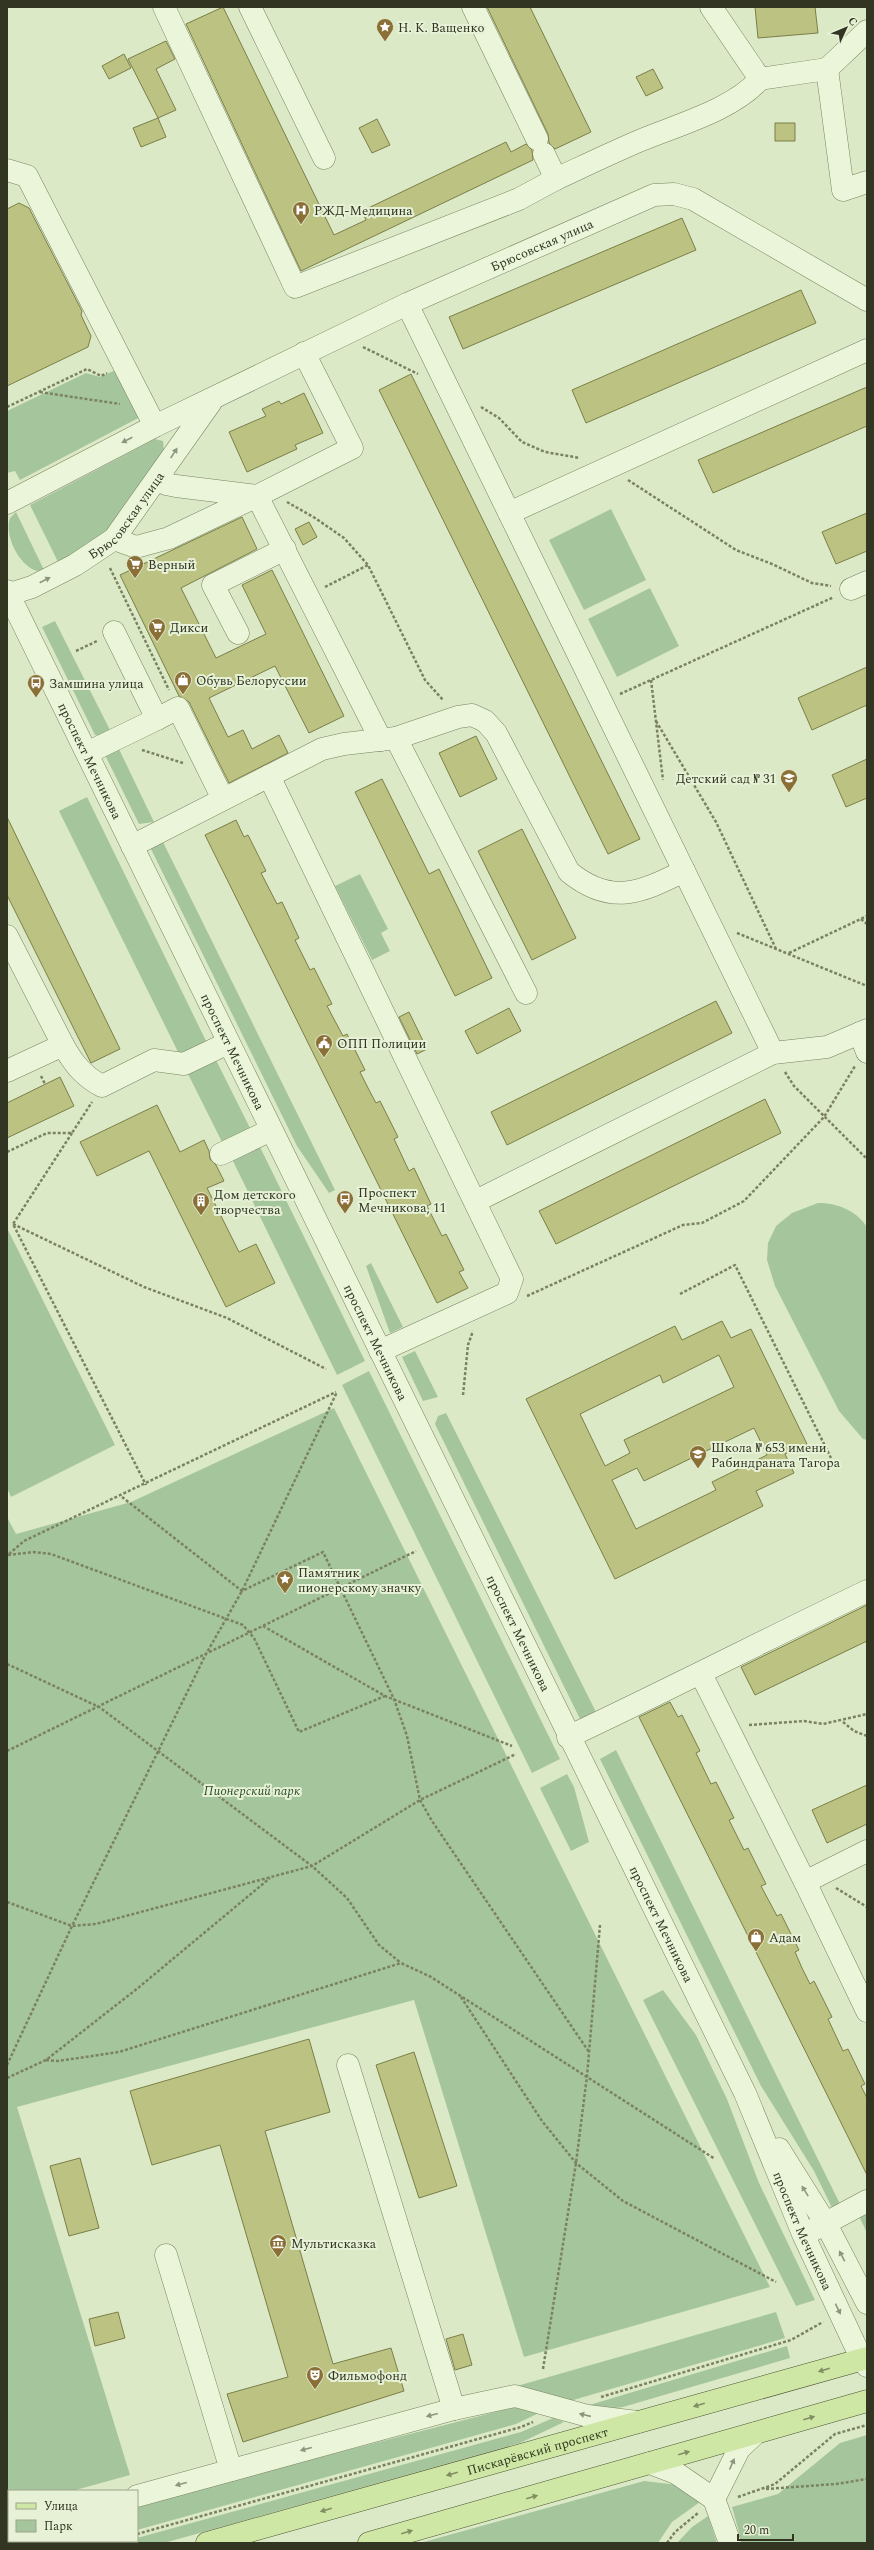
<svg xmlns="http://www.w3.org/2000/svg" width="874" height="2550" viewBox="0 0 874 2550" font-family="Spectral,serif">
	<rect width="100%" height="100%" fill="#dce9c7"/>
	<!-- green -->
	<path fill="#a5c69d" d="M120,368L144,415L20,480L15,471L7,473V411L86,373L100,377Z
		M155,439L163,441L164,452L110,533L58,562L30,505Z
		M611,509L646,580L584,610L549,540Z
		M16,512L44,570L37,571C19,565 4,536 10,518Z
		M650,588L679,646L617,677L588,619Z
		M55,621L111,732L104,736L95,735L42,627Z
		M117,745L154,822L139,824L105,755Z
		M87,797L208,1045L181,1058L59,811Z
		M161,838L335,1190L329,1193L297,1146L149,845Z
		M360,874L388,929L381,933L390,951L372,960L335,886Z
		M215,1058L251,1130L223,1144L187,1072Z
		M259,1145L365,1361L337,1375L232,1159Z
		M818,1203C837,1203 856,1210 867,1227V1440L863,1439L839,1411L775,1286L767,1260L768,1243L776,1226L792,1213Z
		M7,1228L115,1445L11,1497L7,1488Z
		M371,1263L403,1327L390,1333L366,1266Z
		M415,1351L438,1397L423,1401L402,1357Z
		M369,1371L560,1759L532,1773L342,1385Z
		M334,1408L770,2287L524,2357L414,2000L17,2107L130,2475L72,2491H9V2508L7,2509V1517L16,1534L131,1502Z
		M446,1413L599,1718L581,1721L435,1424L438,1416Z
		M616,1750L842,2208L834,2212L814,2171L761,2086L600,1759Z
		M567,1774L574,1787L589,1842L571,1851L540,1788Z
		M663,1990L696,2035L727,2099L759,2183L815,2300L796,2306L643,2000Z
		M867,2210V2233L858,2214Z
		M776,2312L785,2338L570,2401L510,2388Z
		M787,2346L790,2358L623,2407L610,2409L586,2406Z
		M515,2407L539,2413L516,2424L137,2530V2504Z
		M553,2418L564,2422L520,2443L164,2543H117L137,2541V2538L521,2432Z
		M867,2435V2543H742L732,2507L778,2494L840,2443Z
		M644,2481L678,2485L700,2502L672,2522L658,2543H420Z
		M708,2516L717,2543H677L692,2527Z
		M9,2522V2541H23L7,2543V2523Z"/>
	<!-- building -->
	<path fill="#bcc282" stroke="#7a7f48" fill-rule="evenodd" d="M223,7L334,235L366,220L362,211L506,142L511,152L526,144L532,150L533,160L301,271L186,24Z
		M487,7H530L591,132L555,149L549,143L548,134Z
		M755,7H815L818,33L758,38Z
		M166,41L175,59L156,69L176,110L158,118L128,59Z
		M124,54L131,68L109,79L102,66Z
		M653,69L663,88L646,96L636,77Z
		M158,118L166,137L141,147L133,128Z
		M377,119L390,145L372,153L359,128Z
		M775,123H795V141H775Z
		M19,203L29,208L82,311L81,315L91,336L88,347L7,386V209Z
		M682,218L696,250L463,349L449,317Z
		M801,290L816,323L586,423L572,390Z
		M411,374L640,839L608,854L379,390Z
		M867,387V426L713,493L698,460Z
		M304,393L323,433L295,445L297,449L247,472L229,432L266,416L262,409L279,401L281,404Z
		M867,513V551L836,564L822,532Z
		M242,517L257,549L181,588L216,658L266,634L242,585L272,570L344,716L309,733L275,666L209,698L228,737L243,730L252,749L279,735L288,753L229,783L189,702L179,696L120,575Z
		M309,522L317,537L303,545L295,529Z
		M867,667V705L812,730L798,698Z
		M476,736L497,779L460,797L439,753Z
		M867,759V798L846,807L832,775Z
		M382,779L429,874L439,869L492,978L455,996L355,792Z
		M7,817L120,1049L91,1063L7,895Z
		M236,820L244,837L248,835L266,871L261,873L277,904L282,902L299,938L295,940L310,970L314,968L332,1004L327,1006L343,1036L347,1034L365,1070L360,1072L368,1088L376,1103L380,1101L398,1137L394,1139L409,1171L414,1168L431,1204L427,1206L442,1236L446,1234L464,1270L459,1272L468,1288L437,1303L205,835Z
		M522,829L576,938L532,960L478,851Z
		M716,1001L732,1033L507,1145L491,1112Z
		M509,1008L521,1031L477,1054L465,1031Z
		M409,1012L427,1049L417,1054L399,1017Z
		M60,1077L74,1106L7,1138V1103Z
		M765,1099L781,1133L556,1244L539,1211Z
		M157,1105L180,1152L204,1140L209,1151L210,1159L216,1165L224,1181L207,1188L239,1252L256,1244L275,1283L226,1307L149,1151L97,1176L80,1142Z
		M722,1321L731,1338L751,1329L807,1444L785,1454L794,1473L756,1491L763,1506L615,1579L526,1399L675,1326L682,1340ZM719,1355L734,1387L624,1440L630,1453L605,1466L580,1414L660,1375L663,1383ZM754,1428L767,1455L712,1482L716,1490L636,1529L612,1480L637,1468L644,1481Z
		M867,1605V1641L755,1695L741,1667Z
		M670,1702L678,1717L682,1715L700,1751L696,1753L711,1784L716,1782L734,1818L729,1820L744,1850L748,1848L766,1884L761,1886L777,1916L781,1914L799,1950L795,1952L802,1968L810,1984L814,1981L832,2017L828,2019L843,2051L848,2049L865,2084L861,2086L867,2098V2175L639,1717Z
		M867,1785V1824L827,1843L812,1810Z
		M309,2039L330,2112L265,2131L333,2364L391,2348L404,2391L243,2442L227,2394L288,2377L220,2145L152,2165L130,2091Z
		M414,2052L457,2186L419,2198L376,2065Z
		M80,2158L99,2228L69,2236L50,2166Z
		M118,2312L125,2338L95,2346L89,2319Z
		M463,2334L472,2365L455,2370L446,2339Z"/>
	<g fill="none" stroke-linecap="round" stroke-linejoin="round">
		<defs>
			<g id="minor">
				<path d="M164,7L295,287L519,199L556,179"/>
				<path d="M250,7L324,158"/>
				<path d="M473,7L537,139"/>
				<path d="M827,69L867,31"/>
				<path d="M760,79L827,69L843,190L867,182"/>
				<path d="M544,154L556,179C584,166 611,153 639,141C677,125 733,110 760,79L711,7"/>
				<path d="M7,170L27,176L155,426"/>
				<path d="M407,304L773,1053"/>
				<path d="M304,353L352,448L257,496L381,740"/>
				<path id="s1" d="M7,503L155,426L407,304L654,195L674,194L693,199L867,300"/>
				<path d="M509,513L867,350"/>
				<path d="M114,539L136,547L169,538L257,496L176,486L166,484L158,478"/>
				<path d="M851,589L867,582"/>
				<path id="s2" d="M7,591L745,2093L803,2234L862,2360L867,2366"/>
				<path id="s3" d="M7,595L32,587L75,565L114,539L211,402"/>
				<path d="M238,633L213,585L285,549"/>
				<path d="M157,719L178,708L223,799"/>
				<path d="M396,738L526,993"/>
				<path d="M87,753L157,719L114,632"/>
				<path d="M269,776L512,1279L507,1293L380,1351"/>
				<path d="M132,846L322,749L344,744L396,738L458,717L472,715L485,721L496,733L569,872C611,906 640,893 684,871"/>
				<path d="M7,936L63,1045L7,1071"/>
				<path d="M860,1033L867,1052"/>
				<path d="M63,1045C73,1063 83,1076 102,1086L154,1060L184,1064L228,1043"/>
				<path d="M221,1154L271,1130"/>
				<path d="M476,1201L773,1053L827,1047L867,1030"/>
				<path d="M701,1674L805,1882L867,1851"/>
				<path d="M568,1737C668,1690 767,1639 867,1591"/>
				<path d="M805,1882L867,2011"/>
				<path d="M348,2065L454,2409"/>
				<path d="M779,2149L826,2224L867,2303"/>
				<path d="M813,2230L867,2201"/>
				<path d="M166,2255L231,2470"/>
				<path d="M650,2463L676,2473L714,2499L730,2543"/>
				<path d="M137,2496L454,2409L515,2396L588,2416L637,2422"/>
				<path d="M714,2499L739,2449L756,2433"/>
				<path d="M89,2543L90,2541"/>
			</g>
			<g id="major">
				<path id="s4" d="M207,2543L867,2358"/>
				<path d="M369,2543L867,2401"/>
			</g>
		</defs>
		<!-- minor casing -->
		<use href="#minor" stroke="#7b825f" stroke-width="23"/>
		<!-- major casing -->
		<use href="#major" stroke="#4c5132" stroke-width="23"/>
		<!-- path -->
		<path stroke="#7b825f" stroke-width="2.5" stroke-dasharray="3 2" stroke-linecap="butt" d="M363,347L418,374
			M40,392L120,404
			M7,407L87,369L101,376L107,373
			M481,407L499,418L522,442L545,452L580,458
			M628,480L736,550L772,564L812,583L831,586
			M287,502L315,518L344,538L368,565L425,680L443,700
			M110,568L169,690
			M325,587L368,565
			M76,651L97,641
			M651,680L663,780
			M620,694L834,597
			M656,721L716,822L776,949
			M142,750L183,763
			M861,919L867,924
			M737,933L867,986
			M789,953L867,916
			M785,1072L794,1086L867,1159
			M41,1076L45,1084
			M72,1133L13,1224L146,1485
			M7,1152L47,1133H72L92,1102
			M13,1224L144,1287L227,1318L326,1369
			M680,1294L735,1265L831,1458
			M527,1296L683,1225L702,1223L744,1201L824,1117L855,1066
			M463,1395L468,1345L473,1331
			M122,1497L242,1591L323,1552L394,1699L407,1736L420,1800L432,1821L589,2052
			M9,1554L24,1541L336,1392
			M8,1555L34,1552L51,1554L243,1625L254,1638L299,1732L385,1696
			M263,1626L385,1696L512,1746
			M7,1664L99,1707L312,1866L347,1898L379,1945L401,1963
			M843,1722L854,1731L867,1736
			M749,1725L804,1721L823,1724L867,1714
			M7,1751L416,1551
			M836,1888L867,1907
			M7,1902L72,1926L96,1924L312,1866L420,1800L516,1754
			M461,1997L542,2121L576,2163L623,2201L776,2282
			M46,2060L58,2061L119,2052L401,1963L431,1977L715,2159
			M7,2065L72,1926L206,1654L242,1591L337,1392
			M7,2078L46,2060L138,1988L270,1878
			M543,2369L576,2163L587,2076L600,1925
			M601,2397L791,2340L823,2322
			M766,2489L836,2484L867,2479
			M738,2497L775,2484L835,2434L867,2425
			M137,2534L521,2427L533,2422
			M30,2543L38,2541
			M667,2543L675,2532L698,2513"/>
		<!-- minor -->
		<use href="#minor" stroke="#eaf5da" stroke-width="22"/>
		<!-- major -->
		<use href="#major" stroke="#cee7a4" stroke-width="22"/>
	</g>
	<!-- one-way arrows -->
	<defs><path id="oneway-solid" d="M-6-.8H1V-3.2L6.5 0L1 3.2V.8H-6Z"/></defs>
	<g fill="#8e957e">
		<use href="#oneway-solid" transform="translate(127 440) rotate(153)"/>
		<use href="#oneway-solid" transform="translate(174 453) rotate(-57)"/>
		<use href="#oneway-solid" transform="translate(45 580) rotate(-27)"/>
		<use href="#oneway-solid" transform="translate(805 2191) rotate(-122)"/>
		<use href="#oneway-solid" transform="translate(842 2256) rotate(-117)"/>
		<use href="#oneway-solid" transform="translate(838 2309) rotate(64)"/>
		<use href="#oneway-solid" transform="translate(432 2415) rotate(165)"/>
		<use href="#oneway-solid" transform="translate(585 2415) rotate(-167)"/>
		<use href="#oneway-solid" transform="translate(306 2449) rotate(165)"/>
		<use href="#oneway-solid" transform="translate(732 2464) rotate(-66)"/>
		<use href="#oneway-solid" transform="translate(181 2484) rotate(165)"/>
	</g>
	<g fill="#808e62">
		<use href="#oneway-solid" transform="translate(824 2370) rotate(164)"/>
		<use href="#oneway-solid" transform="translate(699 2405) rotate(164)"/>
		<use href="#oneway-solid" transform="translate(809 2418) rotate(-16)"/>
		<use href="#oneway-solid" transform="translate(684 2453) rotate(-16)"/>
		<use href="#oneway-solid" transform="translate(452 2474) rotate(164)"/>
		<use href="#oneway-solid" transform="translate(532 2497) rotate(-16)"/>
		<use href="#oneway-solid" transform="translate(326 2510) rotate(164)"/>
		<use href="#oneway-solid" transform="translate(407 2532) rotate(-16)"/>
	</g>
	<!-- icons -->
	<defs>
		<symbol id="sight-pin" viewBox="-11 -11 22 30"><path d="M0 17L-7.5 6A9.5 9.5 0 1 1 7.5 6Z" fill="#8a6f36" stroke="#e6f1d6"/><path d="M0-6L1.8-2.2L6-1.7L2.9 1.2L3.7 5.4L0 3.3L-3.7 5.4L-2.9 1.2L-6-1.7L-1.8-2.2Z" fill="#fff"/></symbol>
		<symbol id="hospital-pin" viewBox="-11 -11 22 30"><path d="M0 17L-7.5 6A9.5 9.5 0 1 1 7.5 6Z" fill="#8a6f36" stroke="#e6f1d6"/><path d="M-5-5h3v3.5h4V-5h3V5h-3V1.5h-4V5h-3Z" fill="#fff"/></symbol>
		<symbol id="supermarket-pin" viewBox="-11 -11 22 30"><path d="M0 17L-7.5 6A9.5 9.5 0 1 1 7.5 6Z" fill="#8a6f36" stroke="#e6f1d6"/><path d="M-6-5.5h2.5l.6 2H6L4.5 2H-2.5L-4.4-4H-6ZM-1.5 3.2a1.3 1.3 0 1 0 .1 0ZM3 3.2a1.3 1.3 0 1 0 .1 0Z" fill="#fff"/></symbol>
		<symbol id="shop-pin" viewBox="-11 -11 22 30"><path d="M0 17L-7.5 6A9.5 9.5 0 1 1 7.5 6Z" fill="#8a6f36" stroke="#e6f1d6"/><path d="M-5-2.5h2.3a2.7 3.5 0 0 1 5.4 0H5L5.5 6h-11ZM-1.5-2.5h3a1.5 2.3 0 0 0-3 0Z" fill="#fff"/></symbol>
		<symbol id="bus-pin" viewBox="-11 -11 22 30"><path d="M0 17L-7.5 6A9.5 9.5 0 1 1 7.5 6Z" fill="#8a6f36" stroke="#e6f1d6"/><path d="M-5-6H5V4H4V6H2V4H-2V6H-4V4H-5ZM-3.5-4V0h7V-4ZM-3.5 1.2v1.5H-2V1.2ZM2 1.2v1.5H3.5V1.2Z" fill="#fff"/></symbol>
		<symbol id="school-pin" viewBox="-11 -11 22 30"><path d="M0 17L-7.5 6A9.5 9.5 0 1 1 7.5 6Z" fill="#8a6f36" stroke="#e6f1d6"/><path d="M0-5L7-2L0 1L-7-2ZM-4 1L0 2.5L4 1V4Q0 6-4 4Z" fill="#fff"/></symbol>
		<symbol id="civic-pin" viewBox="-11 -11 22 30"><path d="M0 17L-7.5 6A9.5 9.5 0 1 1 7.5 6Z" fill="#8a6f36" stroke="#e6f1d6"/><path d="M-.6-6.5H3V-4.5H.6V-3L4-1V1h2V6H-6V1h2V-1L-.6-3ZM-1.2 2.5V6h2.4V2.5Z" fill="#fff"/></symbol>
		<symbol id="building-pin" viewBox="-11 -11 22 30"><path d="M0 17L-7.5 6A9.5 9.5 0 1 1 7.5 6Z" fill="#8a6f36" stroke="#e6f1d6"/><path d="M-4-6H4V6H1V3H-1V6H-4ZM-2.5-4.3h1.7v1.8h-1.7ZM.8-4.3h1.7v1.8H.8ZM-2.5-1h1.7V.8h-1.7ZM.8-1h1.7V.8H.8Z" fill="#fff"/></symbol>
		<symbol id="museum-pin" viewBox="-11 -11 22 30"><path d="M0 17L-7.5 6A9.5 9.5 0 1 1 7.5 6Z" fill="#8a6f36" stroke="#e6f1d6"/><path d="M0-6L6-3V-2H-6V-3ZM-5-1h2V3h-2ZM-1-1h2V3h-2ZM3-1h2V3H3ZM-6 4H6V6H-6Z" fill="#fff"/></symbol>
		<symbol id="theatre-pin" viewBox="-11 -11 22 30"><path d="M0 17L-7.5 6A9.5 9.5 0 1 1 7.5 6Z" fill="#8a6f36" stroke="#e6f1d6"/><path d="M-5-5.5Q0-4 5-5.5V0Q5 5 0 6Q-5 5-5 0ZM-3.3-2.5H-1v1.5H-3.3ZM1-2.5H3.3v1.5H1ZM-2.8 1Q0 5.5 2.8 1Z" fill="#fff"/></symbol>
	</defs>
	<g fill-rule="evenodd">
		<use href="#sight-pin" x="375" y="17" width="20" height="27"/>
		<use href="#hospital-pin" x="291" y="200" width="20" height="27"/>
		<use href="#supermarket-pin" x="125" y="554" width="20" height="27"/>
		<use href="#supermarket-pin" x="147" y="617" width="20" height="27"/>
		<use href="#shop-pin" x="173" y="670" width="20" height="27"/>
		<use href="#bus-pin" x="26" y="673" width="20" height="27"/>
		<use href="#school-pin" x="779" y="768" width="20" height="27"/>
		<use href="#civic-pin" x="314" y="1033" width="20" height="27"/>
		<use href="#bus-pin" x="335" y="1189" width="20" height="27"/>
		<use href="#building-pin" x="191" y="1191" width="20" height="27"/>
		<use href="#school-pin" x="688" y="1444" width="20" height="27"/>
		<use href="#sight-pin" x="275" y="1569" width="20" height="27"/>
		<use href="#shop-pin" x="746" y="1927" width="20" height="27"/>
		<use href="#museum-pin" x="268" y="2233" width="20" height="27"/>
		<use href="#theatre-pin" x="305" y="2365" width="20" height="27"/>
	</g>
	<g text-anchor="middle" stroke-width="4" stroke-linejoin="round" paint-order="stroke">
		<!-- poi labels -->
		<g font-size="13" fill="#313521" stroke="#e6f1d6" text-anchor="start">
			<text x="398" y="32">Н. К. Ващенко</text>
			<text x="314" y="215">РЖД-Медицина</text>
			<text x="148" y="569">Верный</text>
			<text x="170" y="632">Дикси</text>
			<text x="196" y="685">Обувь Белоруссии</text>
			<text x="49" y="688">Замшина улица</text>
			<text x="776" y="783" text-anchor="end">Детский сад № 31</text>
			<text x="337" y="1048">ОПП Полиции</text>
			<text x="358" y="1197">Проспект<tspan x="358" dy="15">Мечникова, 11</tspan></text>
			<text x="214" y="1199">Дом детского<tspan x="214" dy="15">творчества</tspan></text>
			<text x="711" y="1452">Школа № 653 имени<tspan x="711" dy="15">Рабиндраната Тагора</tspan></text>
			<text x="298" y="1577">Памятник<tspan x="298" dy="15">пионерскому значку</tspan></text>
			<text x="769" y="1942">Адам</text>
			<text x="291" y="2248">Мультисказка</text>
			<text x="328" y="2380">Фильмофонд</text>
		</g>
		<!-- street labels -->
		<g font-size="13" fill="#313521" stroke="#e6f1d6">
			<text dy="5" stroke="none"><textPath href="#s1" startOffset="594">Брюсовская улица</textPath></text>
			<text dy="5" stroke="none"><textPath href="#s3" startOffset="147">Брюсовская улица</textPath></text>
			<text dy="5" stroke="none"><textPath href="#s2" startOffset="189">проспект Мечникова</textPath></text>
			<text dy="5" stroke="none"><textPath href="#s2" startOffset="513">проспект Мечникова</textPath></text>
			<text dy="5" stroke="none"><textPath href="#s2" startOffset="837">проспект Мечникова</textPath></text>
			<text dy="5" stroke="none"><textPath href="#s2" startOffset="1161">проспект Мечникова</textPath></text>
			<text dy="5" stroke="none"><textPath href="#s2" startOffset="1485">проспект Мечникова</textPath></text>
			<text dy="5" stroke="none"><textPath href="#s2" startOffset="1823">проспект Мечникова</textPath></text>
			<text dy="5" stroke="none"><textPath href="#s4" startOffset="343">Пискарёвский проспект</textPath></text>
		</g>
		<!-- park labels -->
		<g font-size="13" font-style="italic" fill="#2c4e2a" stroke="#e6f1d6">
			<text x="252" y="1795">Пионерский парк</text>
		</g>
	</g>
	<!-- border -->
	<rect width="874" height="2550" fill="none" stroke="#313521" stroke-width="16"/>
	<!-- legend -->
	<rect x="8" y="2490" width="130" height="52" fill="#e6f1d6" stroke="#9ea68e"/>
	<rect x="16" y="2503" width="20" height="6" fill="#cee7a4" stroke="#9ea68e"/>
	<text x="44" y="2510" font-size="12" fill="#313521">Улица</text>
	<rect x="16" y="2520" width="20" height="12" fill="#a5c69d" stroke="#9ea68e"/>
	<text x="44" y="2530" font-size="12" fill="#313521">Парк</text>
	<!-- north arrow -->
	<g transform="translate(846 28) rotate(46)" stroke="#e6f1d6" stroke-width="3" paint-order="stroke">
	<path d="M0-3L7 15L0 10L-7 15Z" fill="#313521"/>
	<text y="-6" font-size="11" font-weight="bold" text-anchor="middle" fill="#313521">С</text>
	</g>
	<!-- scale -->
	<path d="M738 2534v6h55v-6" fill="none" stroke="#313521" stroke-width="2"/>
	<text x="744" y="2534" font-size="12" fill="#313521" stroke="#e6f1d6" stroke-width="3" paint-order="stroke">20 m</text>
</svg>
